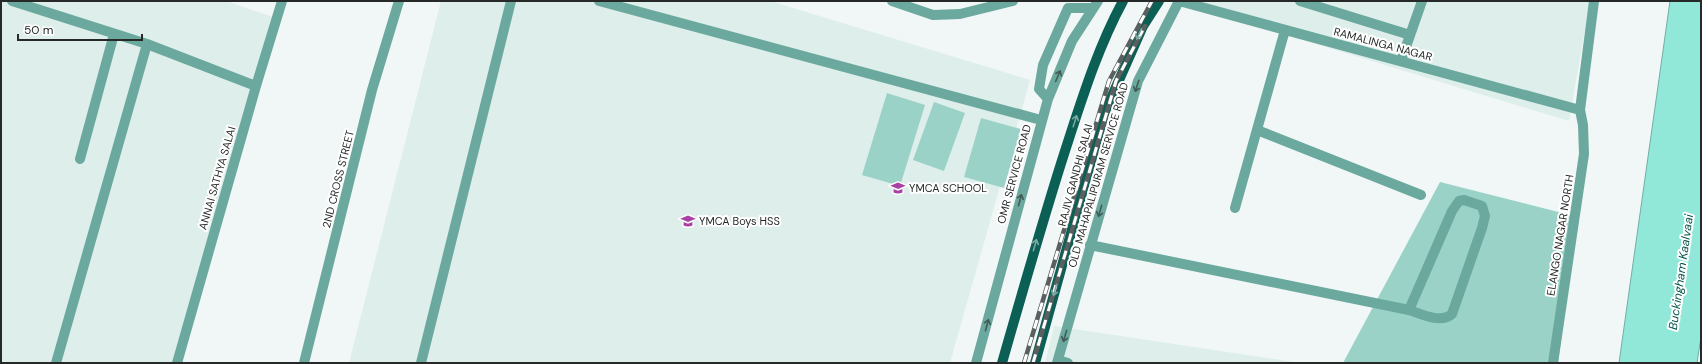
<svg xmlns="http://www.w3.org/2000/svg" width="1702" height="364" viewBox="0 0 1702 364" font-family="'DM Sans',sans-serif">
	<rect width="100%" height="100%" fill="#f0f7f6"/>
	<!-- built -->
	<path fill="#deeeeb" d="M1,1H226L273,17L180,363H1Z
		M441,1H770L1030,80L950,363H349Z
		M1184,1H1590L1569,121L1181,3Z
		M1054,326L1301,363H1045Z"/>
	<!-- green -->
	<path fill="#9bd2c8" d="M887,93L925,105L900,186L862,175Z
		M934,102L965,113L944,171L913,160Z
		M981,118L1021,129L1004,188L964,177Z
		M1440,182L1578,217L1558,363H1343Z"/>
	<!-- water -->
	<path fill="#91e8d9" stroke="#71afa4" d="M1670,1H1701V337L1697,363H1619Z"/>
	<g fill="none" stroke-linecap="round" stroke-linejoin="round">
		<!-- minor -->
		<path stroke="#6ba99e" stroke-width="10" d="M12,1L147,44L256,86
			M599,1L1041,120
			M892,1L933,15L960,14L1013,1
			M1179,1L1580,110
			M1300,1L1410,35
			M1401,61L1422,1
			M1048,99L1039,89L1043,65L1068,8H1093
			M1257,130L1421,195
			M80,159L114,34
			M1235,208L1285,30
			M1090,245L1409,310L1452,211L1459,201L1464,200L1482,206L1485,216L1482,228L1452,314C1441,324 1421,314 1409,310
			M1058,360L1068,363
			M56,363L147,44
			M177,363L256,86L282,1
			M304,363L372,90L399,1
			M421,363L511,1
			M976,363L1048,99L1072,41L1098,1
			M1057,363L1138,81L1179,1
			M1553,363L1584,154L1583,125L1580,110L1594,1"/>
		<!-- major -->
		<path stroke="#0c5f55" stroke-width="10" d="M1002,363C1022,293 1042,223 1064,154C1081,102 1097,49 1123,1
			M1035,363L1104,114L1143,26L1159,1"/>
		<defs>
			<path id="rail" d="M1024,363L1109,81L1152,1
				M1033,363L1116,81L1145,26"/>
		</defs>
		<!-- rail casing -->
		<use href="#rail" stroke="#5c5f5f" stroke-width="4.5"/>
		<!-- rail -->
		<use href="#rail" stroke="#fff" stroke-width="3" stroke-dasharray="9" stroke-linecap="butt"/>
	</g>
	<!-- one-way arrows -->
	<defs><path id="oneway-shaft" d="M-6 0H5M1.5-3L5.5 0L1.5 3" fill="none" stroke-width="1.6" stroke-linecap="round" stroke-linejoin="round"/></defs>
	<g stroke="#79a7a2">
		<use href="#oneway-shaft" transform="translate(1139 34) rotate(114)"/>
		<use href="#oneway-shaft" transform="translate(1075 121) rotate(-72)"/>
		<use href="#oneway-shaft" transform="translate(1035 245) rotate(-74)"/>
		<use href="#oneway-shaft" transform="translate(1055 290) rotate(106)"/>
	</g>
	<g stroke="#425c58">
		<use href="#oneway-shaft" transform="translate(1058 76) rotate(-67)"/>
		<use href="#oneway-shaft" transform="translate(1137 86) rotate(108)"/>
		<use href="#oneway-shaft" transform="translate(1020 200) rotate(-75)"/>
		<use href="#oneway-shaft" transform="translate(1100 211) rotate(106)"/>
		<use href="#oneway-shaft" transform="translate(987 325) rotate(-75)"/>
		<use href="#oneway-shaft" transform="translate(1065 336) rotate(106)"/>
	</g>
	<!-- icons -->
	<defs>
		<symbol id="school-bare" viewBox="-9 -9 18 18"><path d="M0-5L7-2L0 1L-7-2ZM-4 1L0 2.5L4 1V4Q0 6-4 4Z" fill="#aa42a5" stroke="#fff" stroke-width="2.5" paint-order="stroke"/></symbol>
	</defs>
	<g fill-rule="evenodd">
		<use href="#school-bare" x="888" y="178" width="20" height="20"/>
		<use href="#school-bare" x="678" y="211" width="20" height="20"/>
	</g>
	<g text-anchor="middle" stroke-width="4" stroke-linejoin="round" paint-order="stroke">
		<!-- street labels -->
		<g font-size="11" fill="#272929" stroke="#fff">
			<text transform="translate(1383 44) rotate(15)" y="4">RAMALINGA NAGAR</text>
			<text transform="translate(1014 174) rotate(-75)" y="4">OMR SERVICE ROAD</text>
			<text transform="translate(1075 175) rotate(-75)" y="4">RAJIV GANDHI SALAI</text>
			<text transform="translate(1098 175) rotate(-74)" y="4">OLD MAHAPALIPURAM SERVICE ROAD</text>
			<text transform="translate(217 178) rotate(-74)" y="4">ANNAI SATHYA SALAI</text>
			<text transform="translate(338 179) rotate(-76)" y="4">2ND CROSS STREET</text>
			<text transform="translate(1560 235) rotate(-81)" y="4">ELANGO NAGAR NORTH</text>
		</g>
		<!-- poi labels -->
		<g font-size="11" fill="#272929" stroke="#fff" text-anchor="start">
			<text x="909" y="192">YMCA SCHOOL</text>
			<text x="699" y="225">YMCA Boys HSS</text>
		</g>
		<!-- water labels -->
		<g font-size="12" font-style="italic" fill="#015148" stroke="#fff">
			<text transform="translate(1681 272) rotate(-82)" y="4">Buckingham Kaalvaai</text>
		</g>
	</g>
	<!-- border -->
	<rect width="1702" height="364" fill="none" stroke="#272929" stroke-width="4"/>
	<!-- scale -->
	<path d="M18 34v6h124v-6" fill="none" stroke="#272929" stroke-width="2"/>
	<text x="24" y="34" font-size="12" fill="#272929" stroke="#ffffff" stroke-width="3" paint-order="stroke">50 m</text>
</svg>
